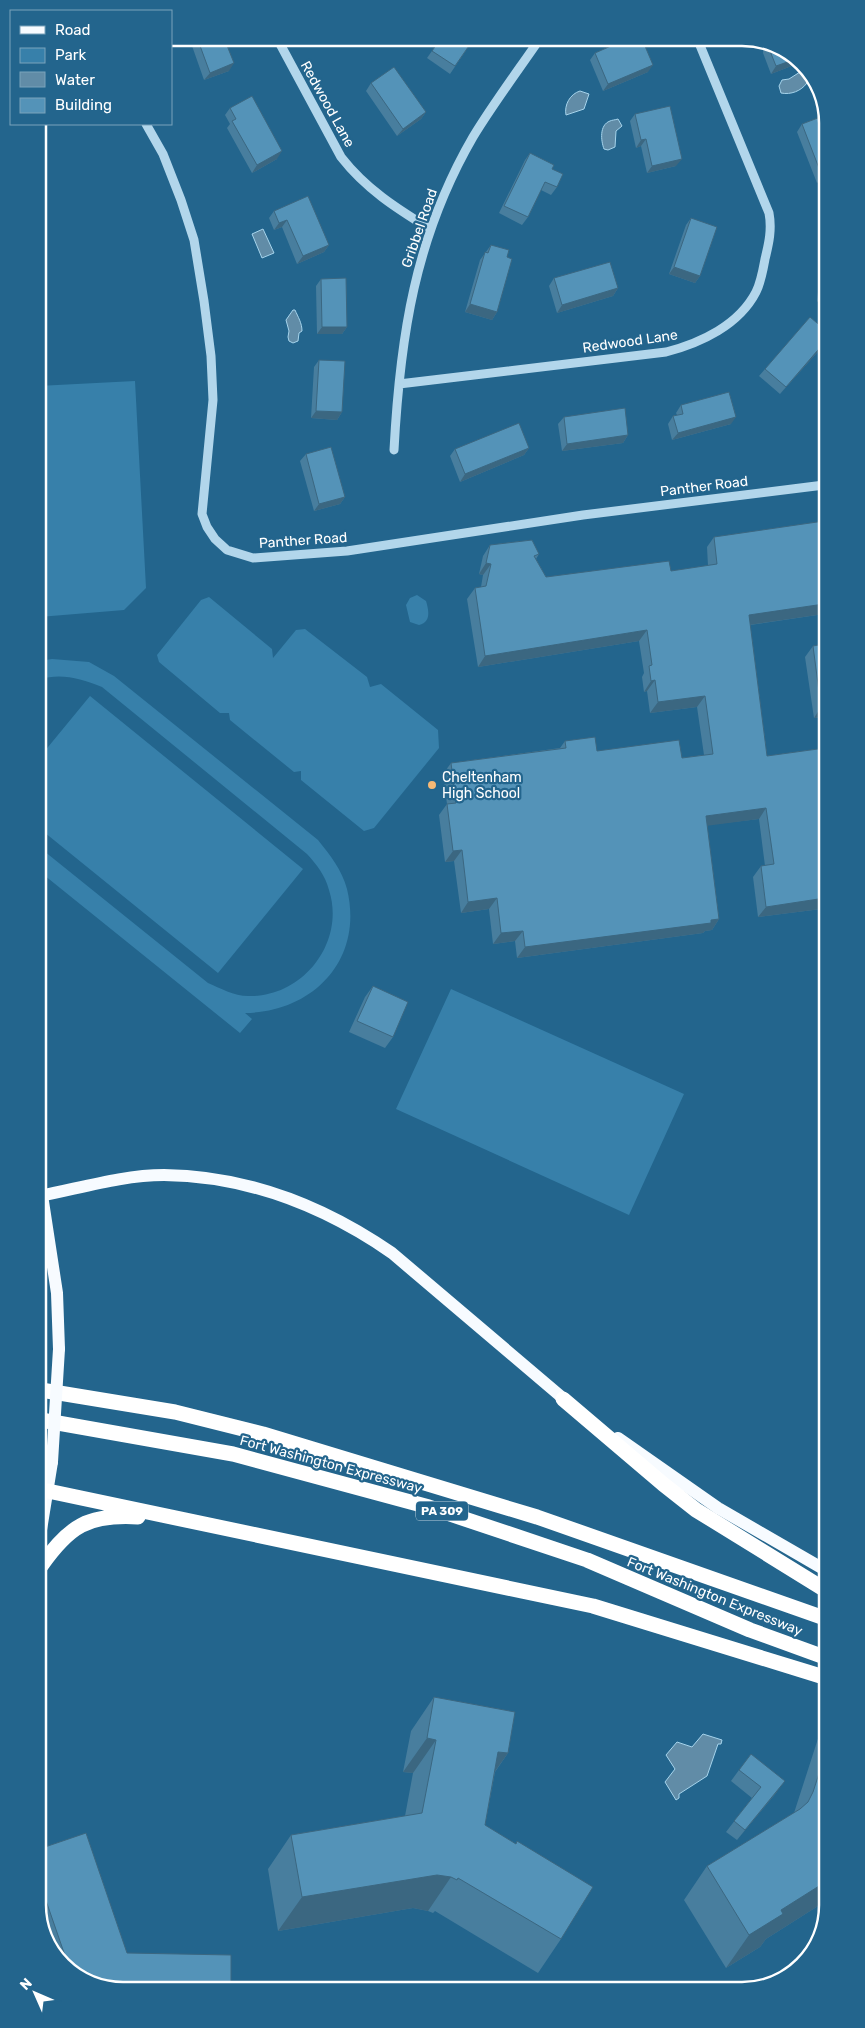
<svg xmlns="http://www.w3.org/2000/svg" width="865" height="2028" viewBox="0 0 865 2028" font-family="Rubik,sans-serif">
	<rect width="100%" height="100%" fill="#23658d"/>
	<!-- green -->
	<path fill="#3780aa" d="M135,381L146,588L124,610L39,617L38,386Z
		M417,595L426,601C429,611 431,622 419,625L410,622L406,605L410,598Z
		M209,597L272,649L273,658L296,630L305,629L367,677L370,687L381,684L438,730L439,748L374,828L364,831L301,780V771L294,772L230,720L229,713H220L159,662L157,655L201,600Z
		M52,659L89,662L114,676L318,840C330,855 342,870 347,889C364,959 314,1012 245,1013L252,1019L240,1033L39,871V847L208,983C220,988 234,996 248,996C302,998 346,943 329,890C325,875 317,865 307,854L102,687C80,678 62,673 39,679V661Z
		M90,696L303,869L218,973L39,828V758Z
		M451,989L684,1094L629,1215L396,1109Z"/>
	<!-- water -->
	<path fill="#618ca7" stroke="#a6d4ec" d="M800,72L806,78L807,83C801,91 791,95 781,93L779,86L782,80L789,79Z
		M580,91L589,94L584,109L566,115C564,105 570,94 580,91Z
		M618,119L622,126L616,131L615,147L608,150L604,149C601,141 599,125 610,121C612,120 615,120 618,119Z
		M263,229L274,253L262,258L252,234Z
		M293,310H295C298,317 302,323 302,331L299,333L298,341L293,343L289,341L288,337L289,331L286,320Z
		M703,1734L722,1740L721,1744H718L707,1776L679,1794V1798L676,1800L665,1782L675,1769L666,1755L677,1742L692,1747Z"/>
	<g fill="none" stroke-linecap="round" stroke-linejoin="round">
		<!-- minor -->
		<path stroke="#b2d6eb" stroke-width="9" d="M279,42L341,157C366,189 396,208 430,229
			M146,124L163,154L181,200L194,240L204,301L211,356L213,400L202,514L207,527L215,539L227,550L253,558L347,551L583,515L824,485
			M399,384L666,352C701,343 739,325 756,292C761,282 763,270 765,259C769,243 772,229 769,213L697,38
			M394,450C400,337 415,237 473,137C493,104 517,72 539,40"/>
		<!-- major -->
		<path stroke="#f7fbff" stroke-width="12" d="M40,1182L57,1293L59,1349
			M40,1196C81,1188 123,1175 164,1175C249,1176 324,1206 392,1253L571,1405
			M618,1438L718,1508L827,1571
			M41,1530L52,1462"/>
		<!-- highway -->
		<path stroke="#fff" stroke-width="15" d="M41,1390L175,1412L263,1434L537,1517L827,1619
			M563,1399L663,1484L696,1510L827,1591
			M41,1420L233,1454L429,1507L587,1560L750,1630L827,1658
			M48,1491L593,1606L827,1678
			M41,1566C69,1526 88,1514 138,1517"/>
		<!-- major-bridge -->
		<path stroke="#f7fbff" stroke-width="12" d="M52,1462L59,1349"/>
	</g>
	<!-- wall -->
	<path fill="#487e9e" d="M612,39H642L648,72L603,91L590,60L595,53L613,45L611,41Z
		M473,40L450,74L427,58L439,41Z
		M191,43H226L229,71L204,80Z
		M764,44L794,55L797,60L794,65L771,74L763,53Z
		M371,83L426,112L421,119L397,136L366,91Z
		M230,108L277,159L252,173L227,128L230,124L225,115Z
		M635,114L676,166L647,173L641,146L636,148L630,121Z
		M823,116V181L817,183L797,132L802,124Z
		M530,153L552,169L557,187L551,195L541,190L528,217L522,225L499,213L525,160Z
		M274,211L329,245L324,252L297,264L282,227L274,230L269,218Z
		M691,218L700,276L695,283L669,274L686,225Z
		M491,245L497,312L492,320L465,312L480,260Z
		M823,249L824,302H817L822,251Z
		M554,278L618,288L613,296L557,313L549,286Z
		M321,279L347,327L342,334H317L316,286Z
		M824,329V345L780,394L759,376L765,369Z
		M319,360L342,412L337,420L311,418L314,367Z
		M681,405L731,424L672,440L668,424L673,416L677,415L676,413Z
		M564,417L628,435L623,443L562,451L558,424Z
		M529,448L524,455L460,482L450,456L455,449Z
		M306,454L345,497L340,504L314,511L300,461Z
		M714,537L824,614L750,625L767,756L825,748V910L821,909L758,917L753,877L761,866H765L759,819L707,825L719,919L712,930L705,931L703,933L517,958L515,941L493,944L489,909L461,913L454,861L445,862L439,815L447,804L443,774L451,763L560,748L565,741L597,751L682,758L704,755L697,707L650,713L647,691L644,692L642,677L644,673L639,641L478,667L467,599L475,588L481,587L483,575L479,574L483,556L490,545L539,554L536,559L546,577L671,571L708,566L707,547Z
		M813,646L825,717L814,718L805,657Z
		M373,986L393,1037L385,1048L349,1032L365,997Z
		M434,1697L508,1753L495,1772L485,1825L561,1939L538,1973L435,1911L433,1913L428,1911L413,1908L278,1931L268,1869L291,1835L405,1816L413,1773L403,1772L411,1731Z
		M827,1716L828,1905L825,1911L818,1906L766,1939L760,1947L726,1968L684,1900L707,1866L794,1813L824,1720Z
		M739,1770L777,1792L737,1840L726,1832L752,1798L731,1781Z
		M42,1848L127,1953L71,1973L42,1932Z"/>
	<!-- shaded-wall -->
	<path fill="#3b6781" d="M796,59L797,60L794,65L771,74L776,66Z
		M234,63L229,71L204,80L210,73Z
		M653,65L648,72L603,91L608,84Z
		M426,112L421,119L397,136L403,129Z
		M646,139L641,146L636,148L641,140Z
		M282,151L277,159L252,173L257,165Z
		M682,159L676,166L647,173L652,166Z
		M822,176H823V181L817,183Z
		M287,220L282,227L274,230L279,223Z
		M329,245L324,252L297,264L303,256Z
		M674,267L700,276L695,283L669,274Z
		M618,288L613,296L557,313L562,305Z
		M822,294H824V302H817Z
		M470,304L497,312L492,320L465,312Z
		M322,327H347L342,334H317Z
		M824,343V345L780,394L786,387Z
		M316,411L342,412L337,420L311,418Z
		M736,417L731,424L672,440L678,433Z
		M628,435L623,443L562,451L567,444Z
		M529,448L524,455L460,482L465,474Z
		M345,497L340,504L314,511L319,504Z
		M486,563L491,564L483,575L479,574Z
		M824,604V614L742,626L749,615Z
		M647,630L639,641L478,667L485,656Z
		M655,680L647,691L644,692L651,681Z
		M705,696L697,707L650,713L658,702Z
		M821,707H825V717L814,718Z
		M766,808L759,819L698,827L706,816Z
		M462,850L454,861L445,862L453,851Z
		M497,898L489,909L461,913L468,902Z
		M825,898V910L821,909L758,917L766,907Z
		M719,919L712,930L705,931L703,933L517,958L525,947Z
		M523,931L515,941L493,944L501,933Z
		M427,1738L436,1740L413,1773L403,1772Z
		M498,1752L508,1753L484,1787Z
		M785,1781L777,1792L737,1840L745,1830Z
		M437,1875L451,1877L428,1911L413,1908L278,1931L302,1897Z
		M827,1881V1893L818,1906L766,1939L760,1947L726,1968L749,1935L781,1910Z"/>
	<!-- building -->
	<path fill="#5493b8" stroke="#3b6781" d="M618,39H642L653,65L608,84L595,53L620,42Z
		M473,40L455,66L432,51L439,41Z
		M199,43H226L234,63L210,73Z
		M768,46L794,55L796,59L776,66Z
		M394,67L426,112L403,129L371,83Z
		M252,96L282,151L257,165L232,121L236,119L230,108Z
		M670,106L682,159L652,166L646,139L641,140L635,114Z
		M823,116V176H822L802,124Z
		M530,153L554,165L552,169L563,174L557,187L545,182L528,217L504,206Z
		M308,196L329,245L303,256L287,220L279,223L274,211Z
		M691,218L717,227L700,276L674,267Z
		M491,245L509,250L507,257L512,259L497,312L470,304L485,252L488,253Z
		M610,262L618,288L562,305L554,278Z
		M346,278L347,327H322L321,279Z
		M810,317L824,329V343L786,387L765,369Z
		M319,360L345,361L342,412L316,411Z
		M729,392L736,417L678,433L673,416L683,414L681,405Z
		M625,408L628,435L567,444L564,417Z
		M519,423L529,448L465,474L455,449Z
		M331,447L345,497L319,504L306,454Z
		M824,521V604L749,615L767,756L825,748V898L766,907L761,866L774,864L766,808L706,816L719,919L711,920V923L525,947L523,931L501,933L497,898L468,902L462,850L453,851L447,804L456,803L451,763L566,748L565,741L595,737L597,751L679,740L682,758L713,754L705,696L658,702L655,680L651,681L649,666L652,665L647,630L485,656L475,588L486,586L491,564L486,563L490,545L532,540L539,554L534,556L546,577L669,561L671,571L717,564L714,537Z
		M824,644L825,707H821L813,646Z
		M373,986L408,1002L393,1037L357,1021Z
		M434,1697L515,1712L508,1753L498,1752L485,1825L516,1844L517,1841L593,1887L561,1939L458,1878L457,1880L451,1877L437,1875L302,1897L291,1835L422,1813L436,1740L427,1738Z
		M827,1749V1881L781,1910L783,1914L749,1935L707,1866L800,1809L808,1802L813,1792Z
		M751,1754L785,1781L745,1830L734,1821L761,1787L739,1770Z
		M86,1833L127,1953L231,1955V1990H118L71,1973L42,1889V1848Z"/>
	<!-- markers -->
	<circle fill="#f7b975" stroke="#23658d" stroke-width="2" cx="432" cy="785" r="5"/>
	<g text-anchor="middle" stroke-width="4.5" stroke-linejoin="round" paint-order="stroke">
		<!-- shield labels -->
		<rect fill="#23658d" stroke="#bdd1dd" stroke-width="1" x="416" y="1501.5" width="52" height="19" rx="4"/>
		<g font-size="12" font-weight="bold" fill="#fff">
			<text x="442" y="1515">PA 309</text>
		</g>
		<!-- street labels -->
		<g font-size="14" fill="#fff" stroke="#23658d">
			<text transform="translate(328 104) rotate(61)" y="5">Redwood Lane</text>
			<text transform="translate(419 228) rotate(-71)" y="5">Gribbel Road</text>
			<text transform="translate(630 341) rotate(-8)" y="5">Redwood Lane</text>
			<text transform="translate(704 486) rotate(-7)" y="5">Panther Road</text>
			<text transform="translate(303 540) rotate(-4)" y="5">Panther Road</text>
			<text transform="translate(331 1464) rotate(15)" y="5">Fort Washington Expressway</text>
			<text transform="translate(715 1596) rotate(22)" y="5">Fort Washington Expressway</text>
		</g>
		<!-- poi labels -->
		<g font-size="14" fill="#fff" stroke="#23658d" text-anchor="start">
			<text x="442" y="782">Cheltenham<tspan x="442" dy="16">High School</tspan></text>
		</g>
	</g>
	<!-- crop -->
	<path d="M0 0H865V2028H0ZM123 46H742A77 77 0 0 1 819 123V1905A77 77 0 0 1 742 1982H123A77 77 0 0 1 46 1905V123A77 77 0 0 1 123 46Z" fill="#23658d" fill-rule="evenodd"/>
	<path fill="none" stroke="#fff" stroke-width="2.5" d="M123 46H742A77 77 0 0 1 819 123V1905A77 77 0 0 1 742 1982H123A77 77 0 0 1 46 1905V123A77 77 0 0 1 123 46Z"/>
	<!-- legend -->
	<rect x="10" y="10" width="162" height="115" fill="#23658d" stroke="#7ba3bb"/>
	<rect x="20" y="26" width="25" height="8" fill="#f7fbff" stroke="#7ba3bb"/>
	<text x="55" y="35" font-size="15" fill="#ffffff">Road</text>
	<rect x="20" y="48" width="25" height="15" fill="#3780aa" stroke="#7ba3bb"/>
	<text x="55" y="60" font-size="15" fill="#ffffff">Park</text>
	<rect x="20" y="72" width="25" height="15" fill="#618ca7" stroke="#7ba3bb"/>
	<text x="55" y="85" font-size="15" fill="#ffffff">Water</text>
	<rect x="20" y="98" width="25" height="15" fill="#5493b8" stroke="#7ba3bb"/>
	<text x="55" y="110" font-size="15" fill="#ffffff">Building</text>
	<!-- north arrow -->
	<g transform="translate(35 1993) rotate(315)" stroke="#23658d" stroke-width="4" paint-order="stroke">
	<path d="M0-4L9 19L0 12L-9 19Z" fill="#ffffff"/>
	<text y="-8" font-size="14" font-weight="bold" text-anchor="middle" fill="#ffffff">N</text>
	</g>
</svg>
